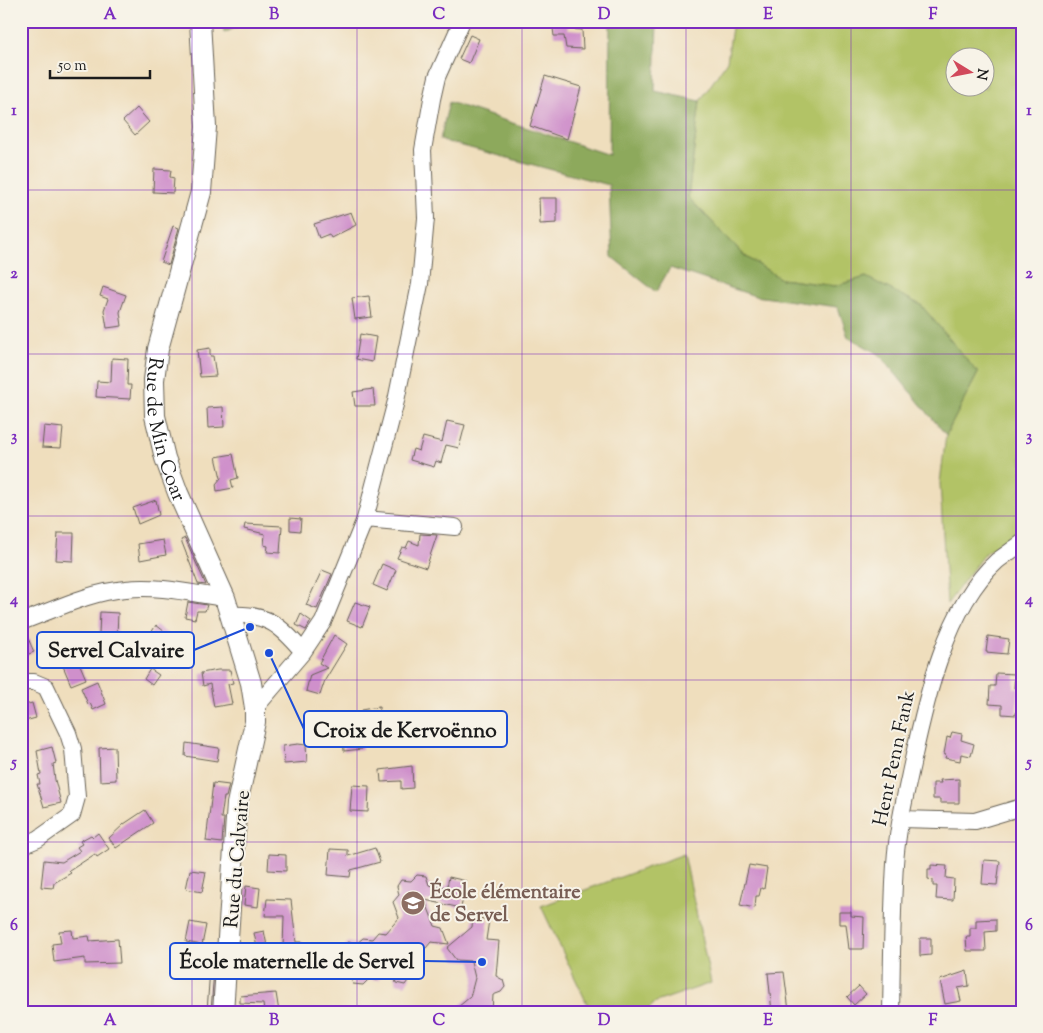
<svg xmlns="http://www.w3.org/2000/svg" width="1043" height="1033" viewBox="0 0 1043 1033" font-family="'Sorts Mill Goudy',serif">
	<rect width="100%" height="100%" fill="#f7f3e8"/>
	<filter id="ink" filterUnits="userSpaceOnUse"><feTurbulence type="fractalNoise" baseFrequency=".02" numOctaves="2"/><feDisplacementMap in="SourceGraphic" scale="10" xChannelSelector="R" yChannelSelector="G"/><feConvolveMatrix kernelMatrix="1 2 1 2 8 2 1 2 1" color-interpolation-filters="sRGB"/></filter>
	<filter id="wash" filterUnits="userSpaceOnUse"><feTurbulence type="fractalNoise" baseFrequency=".0096" numOctaves="4" result="noise"/><feDisplacementMap in="SourceGraphic" scale="20" xChannelSelector="R" yChannelSelector="G"/><feGaussianBlur stdDeviation="1.12" result="paint"/><feColorMatrix in="noise" values="0 0 0 0 0 0 0 0 0 0 0 0 0 0 0 0 0 1.4 0 .05"/><feComposite in="paint" operator="in"/></filter>
	<g filter="url(#wash)">
		<rect width="100%" height="100%" fill="#efdebd"/>
		<!-- green -->
		<path fill="#b2c366" stroke="#677041" fill-rule="evenodd" d="M733,21H1022V528L984,554L947,604L940,483L946,435L978,373L866,277L835,286L781,279L745,256L688,197L700,101L727,61ZM956,58H986V88H956Z
			M684,854L711,983L656,1002L645,1012H591L541,906Z"/>
		<!-- forest -->
		<path fill="#8da95b" stroke="#54623c" d="M223,21H250L224,33Z
			M617,21H657L655,91L700,101L688,197L745,256L781,279L835,286L866,277L921,305L978,373L946,435L879,354L848,337L838,307L755,296L670,268L656,292L612,257L609,185L440,140L449,102L609,155L610,23Z"/>
		<g id="blocks">
			<!-- building -->
			<path fill="#cf90cb" d="M552,21H567L568,29L582,30L583,49L566,48L564,36H554Z
				M470,35L479,39L469,63L459,59Z
				M545,76L581,87L567,139L530,126Z
				M137,108L149,122L135,135L123,121Z
				M154,169L171,170L170,177L174,178L173,193L153,192Z
				M539,198H557V223L540,224Z
				M351,212L356,225L331,238L329,234L319,238L314,224Z
				M173,226L179,228L169,265L161,262Z
				M103,287L126,295L120,312L122,326L107,328L104,310L108,299L100,296Z
				M369,296L372,317L355,319L352,298Z
				M360,334L376,337L372,362L356,359Z
				M210,348V356H213L216,376L200,377L197,350Z
				M112,358L128,359L127,385H131L130,399L96,397L97,381L111,382Z
				M373,389L375,406H355L353,392Z
				M223,407L224,427L208,428L207,408Z
				M447,421L465,425L459,448L446,445L441,463L436,461L434,467L410,460L413,449L419,451L423,437L442,442Z
				M44,426L63,428L61,448L42,447Z
				M233,454L238,478L231,480L233,488L217,491L216,484L221,478L216,457Z
				M156,500L159,515L138,524L133,508Z
				M290,518L301,519L300,531L290,530Z
				M245,524L282,526L280,553L267,552L268,546L264,545L265,534L244,529Z
				M58,533H74L73,561L56,560Z
				M420,534L437,535L426,568L397,558L402,547L406,548L409,541L419,545Z
				M185,538L206,585L198,584L181,540Z
				M163,540L166,555L140,560L138,544Z
				M382,564L396,570L387,591L373,585Z
				M322,570L332,574L317,609L306,605Z
				M188,602L207,605L205,611H197L195,619L185,617Z
				M355,602L370,607L362,627L347,621Z
				M100,612L118,613L117,635L99,634Z
				M301,614L311,621L306,630L296,625Z
				M156,625L169,635L154,656L130,640L148,638Z
				M25,631L34,652L21,657V632Z
				M334,635L347,644L325,680L320,695L306,691L310,675L327,668L319,663Z
				M988,636L1009,639L1007,654L986,652Z
				M75,653L86,679L71,685L60,659Z
				M150,669L159,675L152,685L144,679Z
				M218,670H230L233,683L228,684L232,704L214,707L210,684L203,686L201,673Z
				M996,673L1015,674L1014,688H1019L1016,715L1002,714V705L989,704L990,686H995Z
				M97,681L106,704L93,710L90,703L88,704L81,688Z
				M32,703L36,718L21,722V706Z
				M379,707L380,729L361,730V710Z
				M952,732L962,734L961,740L974,744L971,756L961,754L960,761L945,758L946,755L944,754L947,737L950,738Z
				M361,737L362,749L344,751L343,738Z
				M186,743L219,748L217,761L185,756Z
				M298,744L306,745L307,762L284,764L283,746Z
				M52,747L56,763L53,764L55,780L61,803L44,807L37,784H40L38,775L41,774L37,751Z
				M115,747L116,780L100,781L99,748Z
				M412,766L413,788L401,789V781L381,782L380,770Z
				M959,779V803H940V799H933V783H941L940,780Z
				M213,783L229,785L226,797H224L221,818H224L222,843L206,841Z
				M352,785L369,786L368,812L350,811Z
				M145,810L153,823L116,848L109,838L124,824Z
				M98,833L109,849L97,857L95,854L69,871L71,873L54,883L53,888L41,887L44,860L62,862L80,851L77,847L82,844L80,841L91,835L93,837Z
				M375,848L380,862L351,870L350,877L328,875L330,849L348,850V856Z
				M269,854L286,855V871L268,870Z
				M984,860L1000,861L997,885L982,884Z
				M749,865L767,868L764,889L761,888L759,896H756L755,908L740,905Z
				M931,865L947,866L946,878L954,879L953,900L936,899L937,886H933V880L928,879V869H931Z
				M190,870L206,872L202,892L186,889Z
				M417,875L426,876L429,885L447,887L449,877L466,881L461,908L425,900L435,926L443,928L449,944L431,942L426,948L409,947L414,962L409,974L410,978L405,985L396,983L392,966L378,980L369,979L363,985L353,984L350,976L342,973L338,964L344,957L342,949L348,942L356,944L363,938L372,939L378,932L386,933L399,918L393,902L399,895L397,886L401,880L411,881Z
				M246,886L260,888L258,907L244,905Z
				M267,899L291,900L296,942H303L305,962L287,965L285,948H283L284,916H265Z
				M839,912H851V916L864,917L863,949H849L846,924H839Z
				M473,917L489,920L486,940L499,941L496,976L503,980L505,987L501,992L493,995L492,1012H452L470,997L475,978L471,961L456,960L447,948L472,927Z
				M996,919V931L985,932L986,951H967L966,937H970V928H976V920Z
				M190,922L206,925L202,945L186,942Z
				M72,930L73,938L89,936L90,941L118,939L120,963L85,964V958L54,962L52,944L61,943L59,931Z
				M264,931L272,970L262,972L254,933Z
				M920,938H931V955L920,956Z
				M210,968H214L211,1012H207Z
				M967,971L969,986L958,988L961,1001L945,1004L940,980Z
				M784,972L789,1011L772,1012L768,973Z
				M859,986L866,994L854,1005L847,997Z
				M276,993L279,1012H264L263,1004L240,1003V996Z"/>
		</g>
	</g>
	<g filter="url(#ink)">
		<use href="#blocks" fill-opacity="0" stroke="#666054" stroke-width="1"/>
		<g fill="none" stroke-linecap="round" stroke-linejoin="round">
			<defs>
				<path id="minor" d="M365,519L455,527
					M230,615C266,613 281,625 303,652
					M21,622C56,609 89,592 126,589C159,585 194,594 225,598
					M21,682H34L46,687L68,733L73,749L77,797L72,815L38,839L21,846
					M255,708L303,652L323,622L365,519L396,401L420,284L426,218L423,150L432,99L437,77L462,21
					M901,819L975,821L1022,807
					M891,1012C892,963 892,913 895,864C897,831 905,797 912,764C926,699 946,607 997,561C1005,555 1014,549 1022,543"/>
				<g id="tertiary">
					<path id="s1" d="M200,21L206,127L201,192L158,349L154,380L155,416L165,458L178,493L225,598L251,683L255,708V722L237,804L223,1012"/>
				</g>
			</defs>
			<!-- minor casing -->
			<use href="#minor" stroke="#666054" stroke-width="18"/>
			<!-- tertiary casing -->
			<use href="#tertiary" stroke="#666054" stroke-width="22"/>
			<!-- minor -->
			<use href="#minor" stroke="#fff" stroke-width="16"/>
			<!-- tertiary -->
			<use href="#tertiary" stroke="#fff" stroke-width="20"/>
		</g>
	</g>
	<!-- grid -->
	<path fill="none" stroke="#7b2cbf" stroke-width="1" stroke-opacity="0.55" d="M192,21V1012M357,21V1012M522,21V1012M686,21V1012M851,21V1012M21,190H1022M21,354H1022M21,516H1022M21,680H1022M21,842H1022"/>
	<!-- icons -->
	<defs>
		<symbol id="school-disc" viewBox="-11 -11 22 22"><circle r="9.5" fill="#8d6e63" stroke="#f7f3e8"/><path d="M0-5L7-2L0 1L-7-2ZM-4 1L0 2.5L4 1V4Q0 6-4 4Z" fill="#fff"/></symbol>
	</defs>
	<g fill-rule="evenodd">
		<use href="#school-disc" x="399" y="889" width="28" height="28"/>
	</g>
	<g text-anchor="middle" stroke-width="4" stroke-linejoin="round" paint-order="stroke">
		<!-- street labels -->
		<g font-size="20" fill="#1c1c1c" stroke="#f7f3e8">
			<text dy="7" stroke="none"><textPath href="#s1" startOffset="416">Rue de Min Coar</textPath></text>
			<text transform="translate(893 758) rotate(-78)" y="7">Hent Penn Fank</text>
			<text transform="translate(236 859) rotate(-85)" y="7">Rue du Calvaire</text>
		</g>
		<!-- education labels -->
		<g font-size="20" font-weight="bold" fill="#785e54" stroke="#f7f3e8" text-anchor="start">
			<text x="430" y="898">École élémentaire<tspan x="430" dy="23">de Servel</tspan></text>
		</g>
	</g>
	<!-- callouts -->
	<path fill="none" stroke="#1d4ed8" stroke-width="2" d="M250 627L194 650M269 653L304 729M482 962L424 961"/>
	<g fill="#1d4ed8" stroke="#f7f3e8" stroke-width="2">
		<circle cx="250" cy="627" r="5"/>
		<circle cx="269" cy="653" r="5"/>
		<circle cx="482" cy="962" r="5"/>
	</g>
	<g fill="#f7f3e8" stroke="#1d4ed8" stroke-width="2">
		<rect x="37" y="632" width="157" height="36" rx="5"/>
		<rect x="304" y="711" width="203" height="36" rx="5"/>
		<rect x="170" y="943" width="254" height="36" rx="5"/>
	</g>
	<g font-size="21" text-anchor="middle" font-weight="bold" fill="#1c1c1c">
		<text x="116" y="657">Servel Calvaire</text>
		<text x="405" y="737">Croix de Kervoënno</text>
		<text x="297" y="968">École maternelle de Servel</text>
	</g>
	<!-- margin -->
	<rect width="1043" height="1033" fill="none" stroke="#f7f3e8" stroke-width="55"/>
	<!-- north arrow -->
	<g transform="translate(970 72) rotate(100)"><circle r="24" fill="#f7f3e8" stroke="#9f9d96"/>
	<path d="M0-4L9 19L0 12L-9 19Z" fill="#d1495b"/>
	<text y="-8" font-size="14" font-weight="bold" text-anchor="middle" fill="#1c1c1c">N</text>
	</g>
	<!-- scale -->
	<path d="M50 70v8h100v-8" fill="none" stroke="#1c1c1c" stroke-width="2.5"/>
	<text x="58" y="70" font-size="15" fill="#1c1c1c" stroke="#f7f3e8" stroke-width="4" paint-order="stroke">50 m</text>
	<rect x="28" y="28" width="988" height="978" fill="none" stroke="#7b2cbf" stroke-width="2"/>
	<g font-size="16" text-anchor="middle" font-weight="bold" fill="#7b2cbf">
		<text x="110" y="19">A</text>
		<text x="274" y="19">B</text>
		<text x="439" y="19">C</text>
		<text x="604" y="19">D</text>
		<text x="768" y="19">E</text>
		<text x="933" y="19">F</text>
		<text x="14" y="115">1</text>
		<text x="1029" y="115">1</text>
		<text x="14" y="278">2</text>
		<text x="1029" y="278">2</text>
		<text x="14" y="441">3</text>
		<text x="1029" y="441">3</text>
		<text x="14" y="604">4</text>
		<text x="1029" y="604">4</text>
		<text x="14" y="767">5</text>
		<text x="1029" y="767">5</text>
		<text x="14" y="930">6</text>
		<text x="1029" y="930">6</text>
		<text x="110" y="1025">A</text>
		<text x="274" y="1025">B</text>
		<text x="439" y="1025">C</text>
		<text x="604" y="1025">D</text>
		<text x="768" y="1025">E</text>
		<text x="933" y="1025">F</text>
	</g>
</svg>
